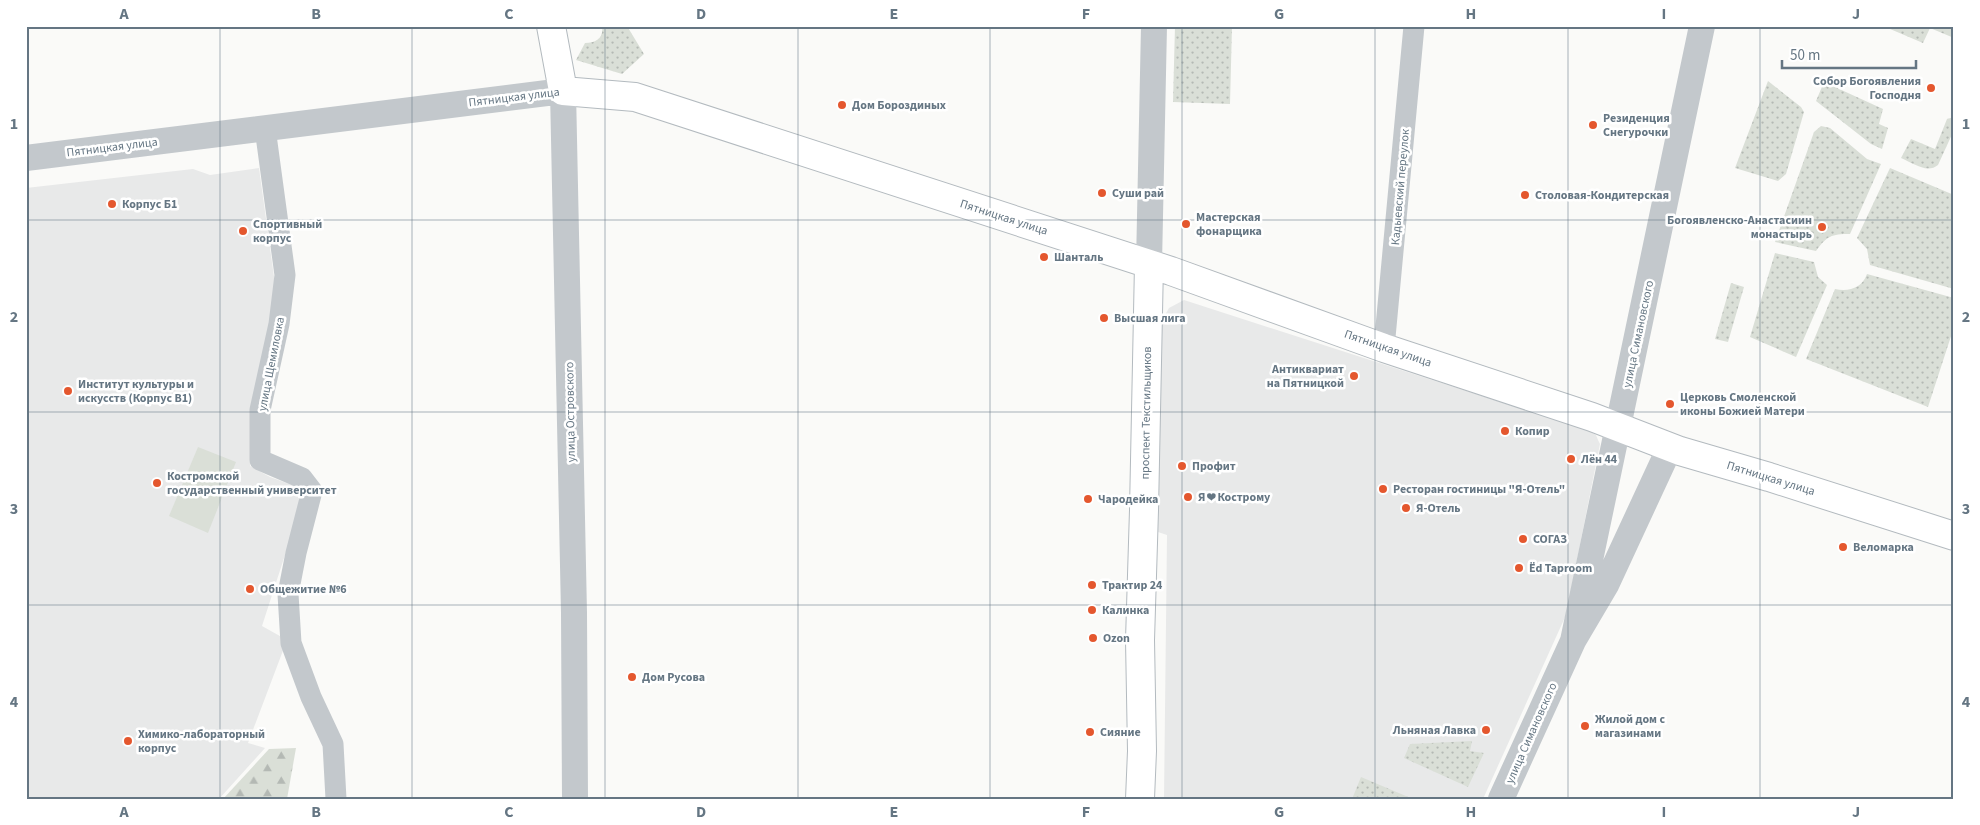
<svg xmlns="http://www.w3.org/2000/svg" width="1980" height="825" viewBox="0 0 1980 825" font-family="'Source Sans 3',sans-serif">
	<defs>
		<pattern id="grass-dots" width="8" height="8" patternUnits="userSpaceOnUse" patternTransform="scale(1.25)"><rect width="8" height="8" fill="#dadfd7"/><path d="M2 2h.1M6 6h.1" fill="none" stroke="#b4b9b4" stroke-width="1.8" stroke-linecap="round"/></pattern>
		<pattern id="forest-firs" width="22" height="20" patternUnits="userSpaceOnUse" patternTransform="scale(1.25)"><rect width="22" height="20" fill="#dadfd7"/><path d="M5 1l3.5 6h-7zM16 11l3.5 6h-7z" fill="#b4b9b4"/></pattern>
	</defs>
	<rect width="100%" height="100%" fill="#fafaf8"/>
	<!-- built -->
	<path fill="#e8e9e9" d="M259,168L275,284L256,433L250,466L270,477L306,490L262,626L287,640L248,743L265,748L219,799H26V188L193,169L210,175Z
		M1184,300L1587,430L1596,435L1598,440L1600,444L1566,615L1483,799H1164L1167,535L1158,532L1161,322L1169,308Z"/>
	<!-- grass -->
	<path fill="url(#grass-dots)" d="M602,26H627L644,54L622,74L576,60L585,43C596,43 604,38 602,26Z
		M1175,26H1232L1230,104L1173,102Z
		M1883,26H1954V38L1930,28L1923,43Z
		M1768,81L1801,107L1804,112L1786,174L1778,181L1735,168Z
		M1824,82L1883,109L1879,124L1888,128L1882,149L1871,144L1816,101Z
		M1954,117V130L1938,165C1927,174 1913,163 1901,158L1911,139L1935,149L1947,119Z
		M1821,126L1830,128L1867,159L1881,164L1850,234C1831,234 1827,236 1816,251L1775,242L1814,132Z
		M1890,168L1954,195V289L1870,265L1867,249L1857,238Z
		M1775,253L1814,262L1818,277L1827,285L1796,357L1750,337Z
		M1867,274L1954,298V327L1928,407L1806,359L1835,289C1849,292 1862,288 1867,274Z
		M1731,283L1744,287L1728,342L1715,339Z
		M1472,741L1470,751L1484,753L1468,787L1404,758L1410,744Z
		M1361,777L1413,799H1352Z"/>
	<!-- forest -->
	<path fill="url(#forest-firs)" d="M296,748L287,799H223L269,749Z"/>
	<!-- pitch -->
	<path fill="#dadfd7" d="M198,447L236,462L208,533L169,516Z"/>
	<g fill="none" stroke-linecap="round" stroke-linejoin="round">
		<defs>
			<path id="secondary" d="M551,26L563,91L635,97L1171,271L1384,348L1592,417L1680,451L1769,477L1954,536
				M1140,799L1142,751L1140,640L1144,510L1149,264"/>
		</defs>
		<!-- secondary casing -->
		<use href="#secondary" stroke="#b3babf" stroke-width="30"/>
		<!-- minor -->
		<path stroke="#c3c8cc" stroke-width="21" d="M265,128L285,275L279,324L260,410V460L302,478L312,491L296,553L288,594L291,643L311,697L333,744L336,799
			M1384,348L1414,26"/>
		<!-- tertiary -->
		<path stroke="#c3c8cc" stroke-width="26" d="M26,158L563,91L574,613L575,799
			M1149,264L1154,26
			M1573,641L1702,26
			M1501,799L1573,641L1606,585L1670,447"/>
		<!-- secondary -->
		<use href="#secondary" stroke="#fff" stroke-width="28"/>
	</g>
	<!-- grid -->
	<path fill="none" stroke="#657683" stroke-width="1" stroke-opacity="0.55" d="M220,26V799M412,26V799M605,26V799M798,26V799M990,26V799M1182,26V799M1375,26V799M1568,26V799M1760,26V799M26,220H1954M26,412H1954M26,605H1954"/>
	<!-- markers -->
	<g fill="#e4572e" stroke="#fff" stroke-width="2">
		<circle cx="1931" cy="88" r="5"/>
		<circle cx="842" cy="105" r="5"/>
		<circle cx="1593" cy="125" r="5"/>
		<circle cx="1102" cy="193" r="5"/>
		<circle cx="1525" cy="195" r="5"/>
		<circle cx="112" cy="204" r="5"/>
		<circle cx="1186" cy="224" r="5"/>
		<circle cx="1822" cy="227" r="5"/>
		<circle cx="243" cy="231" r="5"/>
		<circle cx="1044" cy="257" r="5"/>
		<circle cx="1104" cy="318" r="5"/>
		<circle cx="1354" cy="376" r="5"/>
		<circle cx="68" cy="391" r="5"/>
		<circle cx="1670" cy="404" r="5"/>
		<circle cx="1505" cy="431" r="5"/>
		<circle cx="1571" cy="459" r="5"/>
		<circle cx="1182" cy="466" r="5"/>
		<circle cx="157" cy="483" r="5"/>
		<circle cx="1383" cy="489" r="5"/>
		<circle cx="1188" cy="497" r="5"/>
		<circle cx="1088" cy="499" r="5"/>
		<circle cx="1406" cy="508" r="5"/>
		<circle cx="1523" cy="539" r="5"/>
		<circle cx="1843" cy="547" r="5"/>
		<circle cx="1519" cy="568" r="5"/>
		<circle cx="1092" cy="585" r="5"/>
		<circle cx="250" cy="589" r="5"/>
		<circle cx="1092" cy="610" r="5"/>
		<circle cx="1093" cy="638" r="5"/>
		<circle cx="632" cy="677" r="5"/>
		<circle cx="1585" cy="726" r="5"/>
		<circle cx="1486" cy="730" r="5"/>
		<circle cx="1090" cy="732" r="5"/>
		<circle cx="128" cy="741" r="5"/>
	</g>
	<g text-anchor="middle" stroke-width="5" stroke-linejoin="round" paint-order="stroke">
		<!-- poi labels -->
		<g font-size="12" font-weight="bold" fill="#657683" stroke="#fff" text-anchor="start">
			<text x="1921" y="85" text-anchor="end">Собор Богоявления<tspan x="1921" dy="14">Господня</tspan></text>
			<text x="852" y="109">Дом Бороздиных</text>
			<text x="1603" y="122">Резиденция<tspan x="1603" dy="14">Снегурочки</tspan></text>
			<text x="1112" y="197">Суши рай</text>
			<text x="1535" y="199">Столовая-Кондитерская</text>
			<text x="122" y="208">Корпус Б1</text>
			<text x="1196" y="221">Мастерская<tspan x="1196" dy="14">фонарщика</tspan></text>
			<text x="1812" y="224" text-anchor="end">Богоявленско-Анастасиин<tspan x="1812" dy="14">монастырь</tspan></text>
			<text x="253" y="228">Спортивный<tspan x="253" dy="14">корпус</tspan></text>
			<text x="1054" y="261">Шанталь</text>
			<text x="1114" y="322">Высшая лига</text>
			<text x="1344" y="373" text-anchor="end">Антиквариат<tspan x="1344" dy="14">на Пятницкой</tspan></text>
			<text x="78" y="388">Институт культуры и<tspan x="78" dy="14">искусств (Корпус В1)</tspan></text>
			<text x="1680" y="401">Церковь Смоленской<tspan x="1680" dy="14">иконы Божией Матери</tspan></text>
			<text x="1515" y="435">Копир</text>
			<text x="1581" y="463">Лён 44</text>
			<text x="1192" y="470">Профит</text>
			<text x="167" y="480">Костромской<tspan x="167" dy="14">государственный университет</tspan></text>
			<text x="1393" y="493">Ресторан гостиницы "Я-Отель"</text>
			<text x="1198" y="501">Я ❤ Кострому</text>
			<text x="1098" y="503">Чародейка</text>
			<text x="1416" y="512">Я-Отель</text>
			<text x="1533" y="543">СОГАЗ</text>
			<text x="1853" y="551">Веломарка</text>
			<text x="1529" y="572">Ёd Taproom</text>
			<text x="1102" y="589">Трактир 24</text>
			<text x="260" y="593">Общежитие №6</text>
			<text x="1102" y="614">Калинка</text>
			<text x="1103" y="642">Ozon</text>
			<text x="642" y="681">Дом Русова</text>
			<text x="1595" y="723">Жилой дом с<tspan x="1595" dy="14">магазинами</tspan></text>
			<text x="1476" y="734" text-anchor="end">Льняная Лавка</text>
			<text x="1100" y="736">Сияние</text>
			<text x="138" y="738">Химико-лабораторный<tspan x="138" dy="14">корпус</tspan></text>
		</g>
		<!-- street labels -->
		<g font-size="12" fill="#657683" stroke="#fff">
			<text transform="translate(514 97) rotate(-7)" y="4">Пятницкая улица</text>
			<text transform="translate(112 147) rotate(-7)" y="4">Пятницкая улица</text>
			<text transform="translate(1400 187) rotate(-85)" y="4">Кадыевский переулок</text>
			<text transform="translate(1004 217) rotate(18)" y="4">Пятницкая улица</text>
			<text transform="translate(1638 334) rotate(-78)" y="4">улица Симановского</text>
			<text transform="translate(1388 348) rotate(19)" y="4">Пятницкая улица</text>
			<text transform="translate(271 364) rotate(-79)" y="4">улица Щемиловка</text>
			<text transform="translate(570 412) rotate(-91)" y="4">улица Островского</text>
			<text transform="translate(1146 413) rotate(-89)" y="4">проспект Текстильщиков</text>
			<text transform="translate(1771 478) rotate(17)" y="4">Пятницкая улица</text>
			<text transform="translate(1531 733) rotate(-66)" y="4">улица Симановского</text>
		</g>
	</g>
	<!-- border -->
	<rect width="1980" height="825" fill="none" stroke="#ffffff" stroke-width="55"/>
	<!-- scale -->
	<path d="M1782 60v8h134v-8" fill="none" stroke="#657683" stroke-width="2.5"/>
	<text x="1790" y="60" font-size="15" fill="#657683" stroke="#ffffff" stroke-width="4" paint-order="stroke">50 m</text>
	<rect x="28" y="28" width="1924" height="770" fill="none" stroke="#657683" stroke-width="2"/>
	<g font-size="16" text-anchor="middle" font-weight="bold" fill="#657683">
		<text x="124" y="19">A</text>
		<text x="316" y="19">B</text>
		<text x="509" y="19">C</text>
		<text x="701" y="19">D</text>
		<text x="894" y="19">E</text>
		<text x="1086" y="19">F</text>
		<text x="1279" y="19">G</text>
		<text x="1471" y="19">H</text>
		<text x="1664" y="19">I</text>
		<text x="1856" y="19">J</text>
		<text x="14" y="129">1</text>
		<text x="1966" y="129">1</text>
		<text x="14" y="322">2</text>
		<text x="1966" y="322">2</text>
		<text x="14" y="514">3</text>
		<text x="1966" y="514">3</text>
		<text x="14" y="707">4</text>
		<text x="1966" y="707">4</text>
		<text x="124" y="817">A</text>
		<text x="316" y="817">B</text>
		<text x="509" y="817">C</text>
		<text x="701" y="817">D</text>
		<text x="894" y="817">E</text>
		<text x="1086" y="817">F</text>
		<text x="1279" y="817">G</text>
		<text x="1471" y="817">H</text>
		<text x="1664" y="817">I</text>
		<text x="1856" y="817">J</text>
	</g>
</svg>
